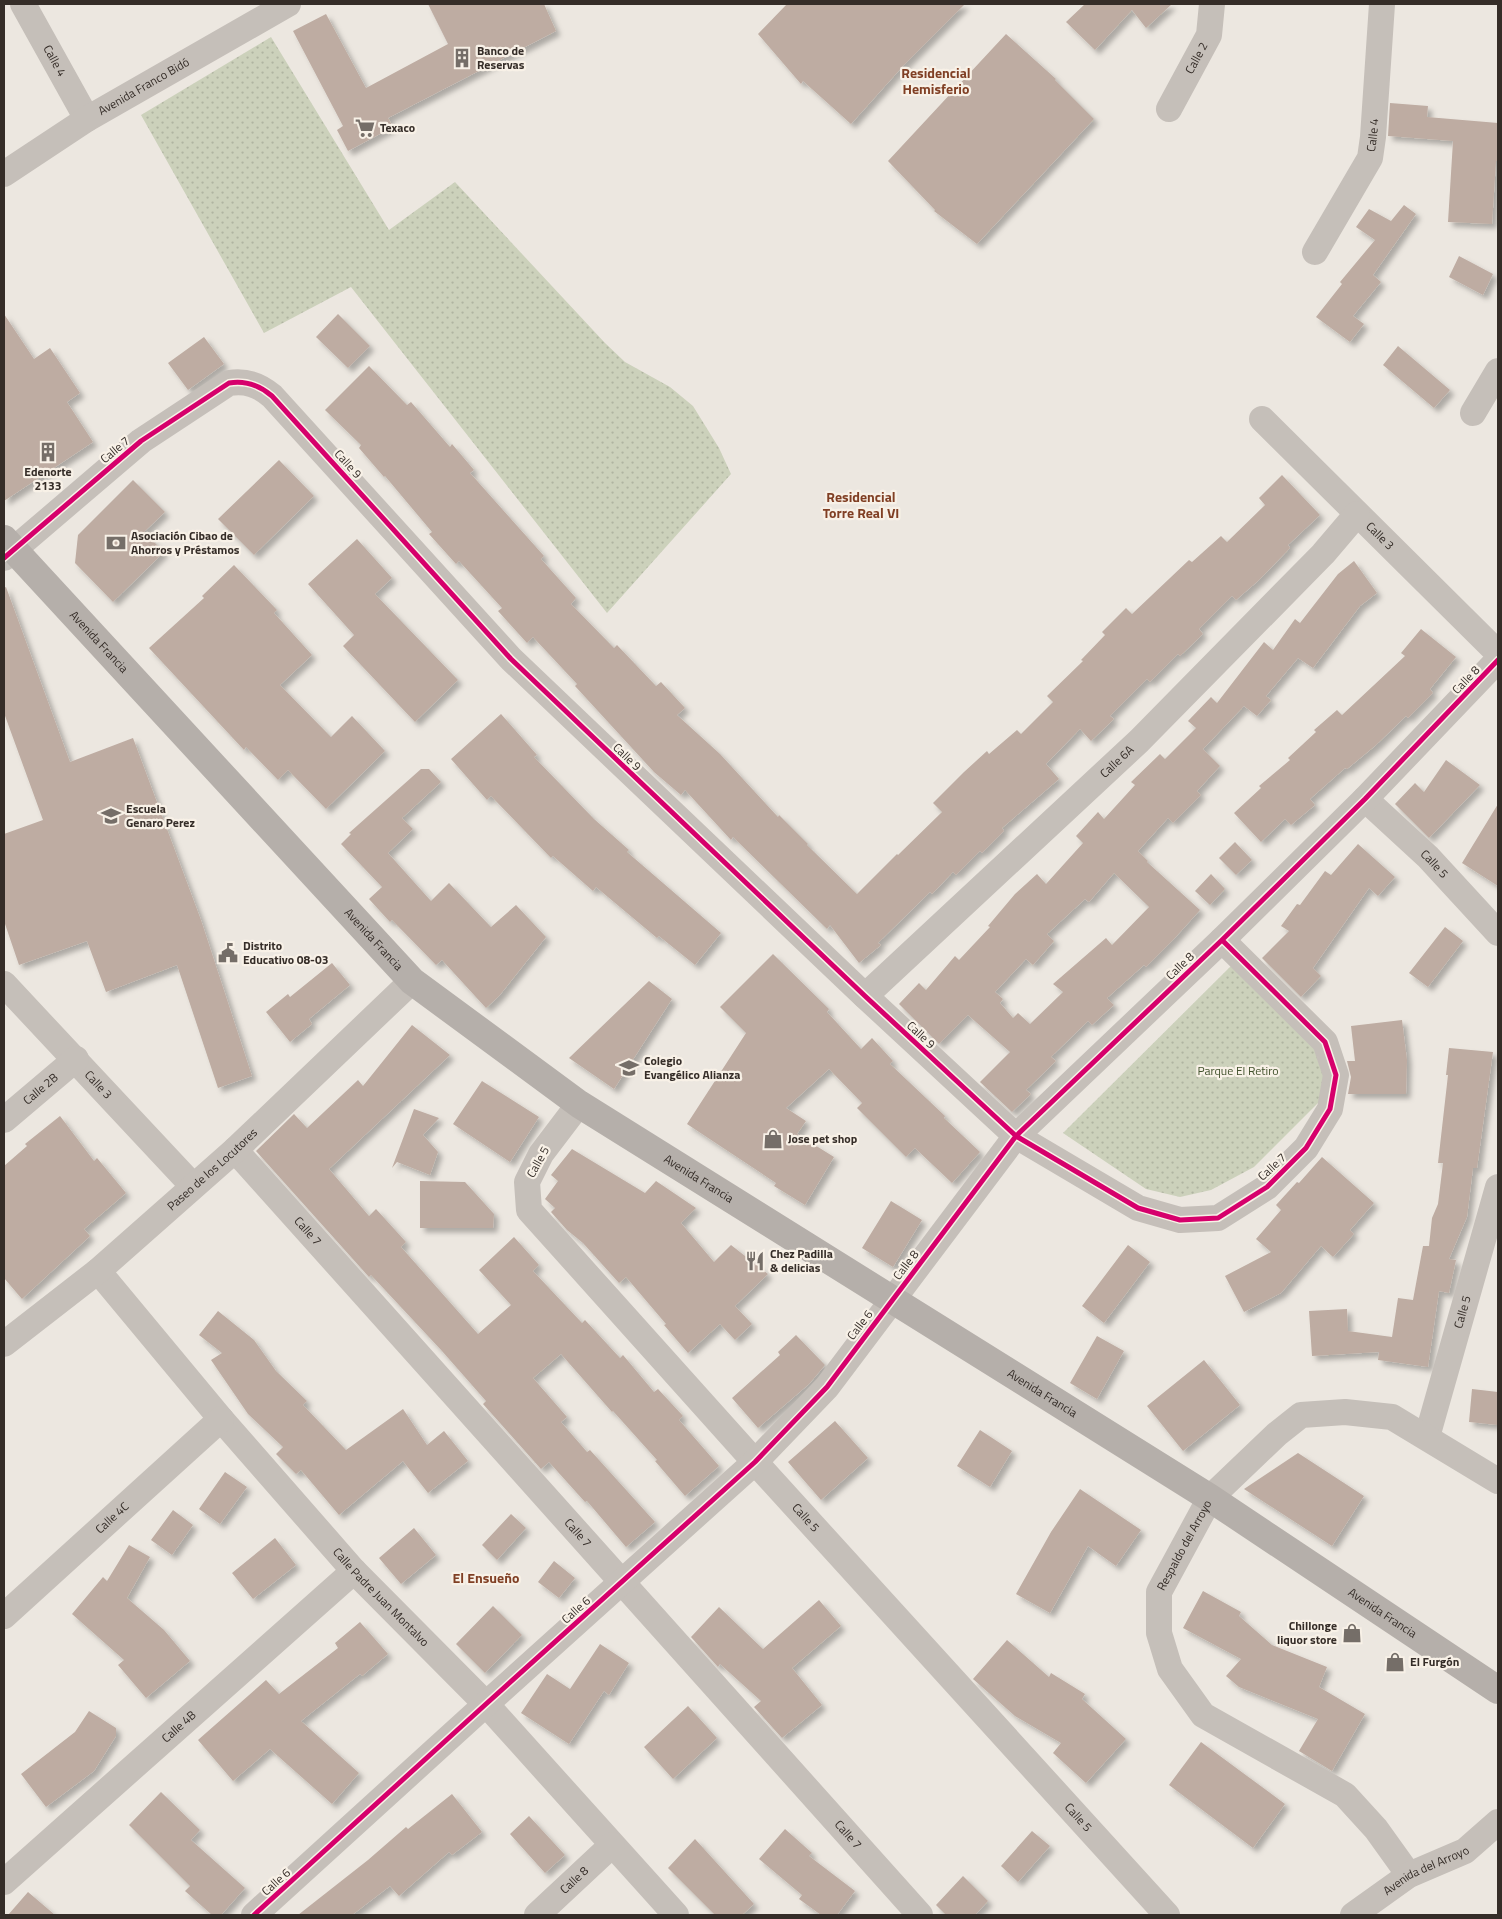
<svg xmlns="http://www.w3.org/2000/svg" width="1502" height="1919" viewBox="0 0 1502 1919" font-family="'Titillium Web',sans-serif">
	<defs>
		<pattern id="green-dots" width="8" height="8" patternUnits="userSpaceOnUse" patternTransform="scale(1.25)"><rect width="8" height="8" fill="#ccd1bb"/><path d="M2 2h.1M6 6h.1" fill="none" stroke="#b0b4a1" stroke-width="1.8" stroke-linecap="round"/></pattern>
		<filter id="shadow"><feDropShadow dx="4.5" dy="4.5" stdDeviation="2.5" flood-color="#0004"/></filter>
	</defs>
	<rect width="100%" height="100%" fill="#ece7e0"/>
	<!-- green -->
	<path fill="url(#green-dots)" d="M271,37L389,230L455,182L605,343L625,362L670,387L693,406L719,448L731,474L607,613L351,287L264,333L141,115Z
		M1235,962L1328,1042L1323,1098L1254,1167L1211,1190L1180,1197L1146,1189L1063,1133Z"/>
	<!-- building -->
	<path fill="#beaca2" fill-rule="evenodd" filter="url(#shadow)" d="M428,4H544L556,31L388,118L393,127L348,151L337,130L343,126L293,31L326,14L366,88L448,44Z
		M787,4H965L903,66L851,124L803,81L801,84L758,34Z
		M1085,4H1172L1146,28L1132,10L1095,50L1066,22Z
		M1006,34L1056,79L1055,80L1094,119L977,244L934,211L935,210L888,161Z
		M1390,103L1428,106L1427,117L1498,123V161H1496L1492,224L1448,222L1453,141L1388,136Z
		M1404,205L1416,214L1373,275L1381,282L1353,316L1364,324L1350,342L1316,317L1342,284L1340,282L1375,240L1356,227L1369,209L1391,221Z
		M1459,256L1493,274L1483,295L1449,277Z
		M4,314L34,359L50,348L80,393L67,402L93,442L4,501Z
		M338,314L370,346L348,368L316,337Z
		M204,337L224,364L188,390L168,363Z
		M1398,346L1450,390L1434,408L1383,365Z
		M369,366L407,405L411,402L450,447L452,444L474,470L470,473L544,556L541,559L576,598L571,604L614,648L617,645L656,686L661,682L685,708L677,715L720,754L778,817L779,815L808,844L807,845L857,894L897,854L898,855L942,812L933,803L964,772L987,751L989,754L1017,730L1021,734L1053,702L1047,696L1083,661L1081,660L1105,635L1102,632L1126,608L1132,614L1189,560L1192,562L1221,536L1227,542L1265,505L1259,498L1282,475L1320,515L1288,545L1290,548L1259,580L1236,600L1232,596L1199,629L1203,634L1180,656L1178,654L1150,682L1147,679L1110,716L1114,719L1091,741L1080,729L1046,764L1059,779L1002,828L1004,831L982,853L980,851L956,875L953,872L932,894L930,892L878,943L881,945L859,963L830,925L827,929L733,837L731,840L685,790L681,795L654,772L575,686L577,684L533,637L527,643L498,611L502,608L459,561L456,564L429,534L432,532L385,476L384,477L359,448L361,445L325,410Z
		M279,460L314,496L254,555L218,519Z
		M133,480L165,512L144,532L164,552L113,602L75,563L78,535Z
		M357,539L392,578L375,594L458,680L415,722L343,646L354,635L308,584Z
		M1354,561L1377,593L1360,606L1313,668L1298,658L1266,696L1271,700L1257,716L1244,706L1203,749L1220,766L1197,791L1201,795L1173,823L1168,818L1138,851L1148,861L1147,862L1200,910L1173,940L1146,967L1144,965L1107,998L1114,1005L1092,1025L1088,1021L1051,1057L1056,1061L1026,1090L1031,1094L1012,1112L980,1082L1010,1052L968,1015L939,1044L899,1004L919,983L926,990L955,956L959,960L990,927L988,926L1015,894L1037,874L1046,884L1083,843L1076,836L1098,812L1104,819L1135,785L1131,782L1160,754L1165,759L1196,728L1188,721L1211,697L1217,703L1264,642L1273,650L1295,619L1300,623L1338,574ZM1114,873L1149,907L1112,945L1106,938L1053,984L1063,992L1030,1024L1018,1013L1013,1018L1000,1003L1003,999L995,992L1026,959L1033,965L1054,941L1047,934L1085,899L1089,902Z
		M234,565L277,610L274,613L312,655L280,685L331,737L352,716L385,751L326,809L288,770L278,780L246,747L244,750L149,648L204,598L202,596Z
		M6,587L70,762L133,738L201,920L252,1076L218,1088L177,965L106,992L87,941L19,965L4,921V834L43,820L4,713V588Z
		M1421,629L1456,657L1430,689L1433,693L1408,718L1406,716L1376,745L1347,769L1345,768L1310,799L1315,805L1291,825L1285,819L1261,842L1234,813L1261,788L1259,786L1290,760L1288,758L1316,732L1314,730L1337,710L1342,715L1405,656L1401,653Z
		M501,714L537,755L534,757L594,819L629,850L627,852L721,933L695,965L659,936L657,938L596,887L593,891L553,856L551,858L491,796L487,800L451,759Z
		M1446,760L1480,785L1429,838L1395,804L1415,783L1424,792Z
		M421,769H429L441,782L402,818L413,829L388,853L431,901L449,883L491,927L516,905L546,937L499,996L486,1008L442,960L436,965L392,920L390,922L369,899L382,887L341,844L351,834L349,833Z
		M1498,804V886L1462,863Z
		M1235,842L1252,860L1236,875L1219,858Z
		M1358,844L1395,877L1378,896L1369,888L1313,968L1321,976L1301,997L1262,958L1289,931L1281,926L1297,904L1300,905L1325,871L1331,875Z
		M1211,874L1225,889L1210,905L1195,891Z
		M1445,927L1463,941L1428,987L1409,973Z
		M773,954L829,1009L827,1012L861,1049L872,1038L893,1061L890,1064L945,1116L944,1118L980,1152L952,1183L915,1148L906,1157L857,1108L862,1103L829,1069L786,1108L806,1121L797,1134L834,1157L805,1205L774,1186L776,1183L687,1124L746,1033L720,1007Z
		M332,963L350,985L309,1019L312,1024L290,1042L266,1012L288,994L290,997Z
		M649,981L672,999L614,1089L569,1058Z
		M1402,1020L1407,1060L1406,1094H1348L1351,1077L1347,1061H1355L1351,1026Z
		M412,1025L450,1055L329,1169L369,1216L376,1209L406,1242L401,1247L478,1334L511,1305L479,1270L514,1237L539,1265L533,1271L582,1323L585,1320L620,1358L623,1355L654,1392L658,1389L683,1416L679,1420L719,1466L685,1496L655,1461L657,1460L613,1411L612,1412L561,1354L533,1378L567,1417L561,1422L587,1452L590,1450L655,1522L626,1547L587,1501L585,1502L549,1462L541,1469L483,1404L486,1401L442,1351L371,1275L369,1277L256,1151L294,1114L307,1128L358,1080L363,1086Z
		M1449,1048L1493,1052L1477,1168H1473L1467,1217L1449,1259L1456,1260L1449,1293L1439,1291L1428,1367L1378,1360L1379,1352L1312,1356L1309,1311L1347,1309L1348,1331L1392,1337L1398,1298L1413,1300L1423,1246H1429L1432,1218L1438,1204L1443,1163H1438L1448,1075H1446Z
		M482,1081L539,1117L510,1162L453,1124Z
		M414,1109L439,1118L423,1135L438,1152L430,1175L397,1162L392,1168Z
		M60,1116L94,1161L97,1158L126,1193L84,1229L90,1236L22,1299L4,1278V1166L27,1146L25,1144Z
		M572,1149L645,1193L656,1181L696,1208L681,1223L714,1262L731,1245L768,1274L735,1306L752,1324L735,1340L720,1324L688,1353L664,1325L666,1324L626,1277L619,1283L583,1243L567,1230L551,1212L555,1208L545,1199L558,1181L551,1175Z
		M1322,1157L1374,1203L1350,1230L1354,1234L1333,1257L1321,1246L1281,1293L1244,1312L1225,1276L1271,1252L1256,1239L1281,1210L1276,1205L1297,1182L1299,1183Z
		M420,1181L465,1182L494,1214L493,1228H420Z
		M891,1201L922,1220L893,1267L862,1248Z
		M1128,1245L1150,1262L1104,1323L1082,1306Z
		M218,1311L254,1340L276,1371L307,1401L303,1405L346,1450L403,1409L427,1445L444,1431L468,1461L428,1493L403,1461L339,1515L301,1470L296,1474L276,1454L283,1447L248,1414L211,1360L222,1353L199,1335Z
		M796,1335L825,1365L809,1384L758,1428L732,1398L780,1355L778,1352Z
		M1097,1336L1124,1351L1097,1399L1070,1383Z
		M1204,1360L1240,1405L1183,1451L1147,1406Z
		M1472,1389L1498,1392V1425L1469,1422Z
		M835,1421L868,1458L821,1500L788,1462Z
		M980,1430L1012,1451L990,1487L957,1466Z
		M1298,1453L1364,1496L1332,1546L1244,1489Z
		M225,1472L247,1487L220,1524L199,1509Z
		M1080,1489L1141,1530L1116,1566L1088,1546L1050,1613L1016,1594L1051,1532Z
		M173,1510L193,1525L172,1555L151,1540Z
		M511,1514L526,1528L497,1560L482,1545Z
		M414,1528L436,1555L401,1584L379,1558Z
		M275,1538L296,1565L253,1599L232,1573Z
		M129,1545L150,1557L127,1598L164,1630L190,1661L146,1698L118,1665L124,1660L72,1614L103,1577L107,1581Z
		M554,1561L575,1578L559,1598L538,1582Z
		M1203,1591L1241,1612L1239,1616L1272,1645L1327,1667L1319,1687L1365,1714L1332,1771L1299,1751L1318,1719L1239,1687L1226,1676L1241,1659L1183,1628Z
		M819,1600L841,1626L792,1668L822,1705L782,1738L754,1707L761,1701L720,1664L718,1667L691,1637L719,1607L763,1649Z
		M493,1606L522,1635L485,1673L456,1644Z
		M360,1622L388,1654L362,1676L360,1674L301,1721L359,1773L332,1804L270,1749L233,1781L198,1740L266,1680L279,1694L338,1648L335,1643Z
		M1007,1640L1049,1677L1051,1673L1085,1694L1082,1699L1126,1739L1086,1783L1053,1753L1061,1743L1015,1716L973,1679Z
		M600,1644L629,1663L609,1695L604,1691L569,1744L521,1713L547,1674L570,1689Z
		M688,1706L717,1738L673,1779L644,1747Z
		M89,1711L116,1728V1736L94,1771L46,1807L21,1774L75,1732Z
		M1201,1742L1285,1804L1253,1848L1169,1785Z
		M161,1792L200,1830L191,1840L245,1888L221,1915H212L185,1891L190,1886L129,1825Z
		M452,1794L482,1832L452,1855L449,1852L399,1896L390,1886L352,1915H298L368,1860L406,1827L408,1829Z
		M529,1816L565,1855L545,1873L510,1834Z
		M785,1829L812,1853L809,1856L855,1891L837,1915H821L799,1899L802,1895L759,1859Z
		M1032,1831L1050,1846L1018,1882L1001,1866Z
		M695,1839L754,1904L742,1915H715L668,1868Z
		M963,1876L988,1901L975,1915H946L936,1905Z
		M28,1892L55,1915H8Z"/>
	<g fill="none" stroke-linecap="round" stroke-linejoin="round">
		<!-- minor -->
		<g stroke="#c5bfb9" stroke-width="26">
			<path id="s1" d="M23,4L87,119"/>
			<path id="s2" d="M1169,109L1209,35L1212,4"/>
			<path id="s3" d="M4,174L87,119L288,4"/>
			<path id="s4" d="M1315,252L1370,158L1373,137L1382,4"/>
			<path d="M1473,413L1498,371"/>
			<path id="s5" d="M1262,419L1498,653"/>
			<path d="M4,558L141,441L229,383C246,380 259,385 272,396L511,659L865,996L1016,1136L1138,1208L1180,1220L1218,1218L1267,1187L1306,1148L1330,1109L1336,1075L1325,1042L1222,940"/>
			<path id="s6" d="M1365,799L1428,857L1498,933"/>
			<path id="s7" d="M4,984L193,1186"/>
			<path id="s8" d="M865,996L1139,741L1323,554L1357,514"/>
			<path id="s9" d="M579,1104L541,1154L527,1182L529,1210L755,1462L1167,1915"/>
			<path id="s10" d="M4,1120L76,1059"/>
			<path id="s11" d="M235,1150L920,1915"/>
			<path id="s12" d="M98,1271L221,1419L354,1571L486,1704L676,1915"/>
			<path id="s13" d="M4,1344L98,1271L235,1150L412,981"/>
			<path id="s14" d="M1427,1437L1498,1187"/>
			<path id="s15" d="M4,1616L221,1419"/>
			<path id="s16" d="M1409,1875L1376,1829L1345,1795L1203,1715L1170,1669L1159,1633V1592L1210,1498L1277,1434L1301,1415L1345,1412L1392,1417L1498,1481"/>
			<path id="s17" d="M4,1882L354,1571"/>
			<path d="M254,1915L486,1704L755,1462L827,1387L1016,1136L1222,940L1365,799L1498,660"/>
			<path id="s18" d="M537,1915L612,1845"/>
			<path id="s19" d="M1353,1915L1409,1875L1465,1851L1498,1822"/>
		</g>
		<!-- secondary -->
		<path stroke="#b5afaa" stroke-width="28" id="s20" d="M4,539L412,981L579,1104L1210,1498L1498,1690"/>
		<defs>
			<path id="cycleway" d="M4,558L141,441L229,383C246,380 259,385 272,396L511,659L865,996L1016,1136L1138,1208L1180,1220L1218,1218L1267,1187L1306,1148L1330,1109L1336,1075L1325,1042L1222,940
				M254,1915L486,1704L755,1462L827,1387L1016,1136L1222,940L1365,799L1498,660"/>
		</defs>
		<!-- cycleway casing -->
		<use href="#cycleway" stroke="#f8f1e7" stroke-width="8"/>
		<!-- cycleway -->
		<use href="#cycleway" stroke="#d6006c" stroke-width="5"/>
	</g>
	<!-- icons -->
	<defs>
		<symbol id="building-bare" viewBox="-9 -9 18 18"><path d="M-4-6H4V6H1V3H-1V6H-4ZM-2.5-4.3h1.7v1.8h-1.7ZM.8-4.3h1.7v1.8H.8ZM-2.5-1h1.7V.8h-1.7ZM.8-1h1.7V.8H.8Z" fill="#756e68" stroke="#f8f1e7" stroke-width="2.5" paint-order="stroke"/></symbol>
		<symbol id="supermarket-bare" viewBox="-9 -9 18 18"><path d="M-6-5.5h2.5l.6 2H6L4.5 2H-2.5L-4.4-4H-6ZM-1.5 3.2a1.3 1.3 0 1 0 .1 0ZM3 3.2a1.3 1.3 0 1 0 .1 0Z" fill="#756e68" stroke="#f8f1e7" stroke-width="2.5" paint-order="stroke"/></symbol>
		<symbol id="bank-bare" viewBox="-9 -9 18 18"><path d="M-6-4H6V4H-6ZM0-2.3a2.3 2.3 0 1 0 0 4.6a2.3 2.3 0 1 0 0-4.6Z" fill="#756e68" stroke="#f8f1e7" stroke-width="2.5" paint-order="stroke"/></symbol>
		<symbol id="school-bare" viewBox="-9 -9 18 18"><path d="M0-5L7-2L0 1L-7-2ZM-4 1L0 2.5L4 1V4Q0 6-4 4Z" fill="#756e68" stroke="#f8f1e7" stroke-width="2.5" paint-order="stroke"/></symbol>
		<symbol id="civic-bare" viewBox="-9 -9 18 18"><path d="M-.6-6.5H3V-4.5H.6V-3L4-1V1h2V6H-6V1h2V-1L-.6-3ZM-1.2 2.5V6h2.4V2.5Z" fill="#756e68" stroke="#f8f1e7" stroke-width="2.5" paint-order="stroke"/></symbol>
		<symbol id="university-bare" viewBox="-9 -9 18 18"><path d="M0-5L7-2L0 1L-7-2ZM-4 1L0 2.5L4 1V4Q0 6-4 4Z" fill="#756e68" stroke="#f8f1e7" stroke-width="2.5" paint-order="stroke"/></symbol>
		<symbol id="shop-bare" viewBox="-9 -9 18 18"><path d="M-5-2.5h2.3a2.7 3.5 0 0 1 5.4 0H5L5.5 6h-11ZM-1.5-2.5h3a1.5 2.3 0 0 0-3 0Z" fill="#756e68" stroke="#f8f1e7" stroke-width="2.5" paint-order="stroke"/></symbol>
		<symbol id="restaurant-bare" viewBox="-9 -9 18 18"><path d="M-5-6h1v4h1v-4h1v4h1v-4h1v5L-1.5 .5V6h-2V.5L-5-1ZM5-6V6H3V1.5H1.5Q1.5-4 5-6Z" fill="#756e68" stroke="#f8f1e7" stroke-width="2.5" paint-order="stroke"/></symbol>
	</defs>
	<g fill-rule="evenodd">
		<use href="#building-bare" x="448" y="44" width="28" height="28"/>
		<use href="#supermarket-bare" x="351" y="114" width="28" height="28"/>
		<use href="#building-bare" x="34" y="438" width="28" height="28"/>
		<use href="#bank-bare" x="102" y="529" width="28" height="28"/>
		<use href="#school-bare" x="97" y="802" width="28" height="28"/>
		<use href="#civic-bare" x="214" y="939" width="28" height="28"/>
		<use href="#university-bare" x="615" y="1054" width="28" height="28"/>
		<use href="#shop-bare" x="759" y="1125" width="28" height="28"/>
		<use href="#restaurant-bare" x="741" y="1247" width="28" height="28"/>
		<use href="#shop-bare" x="1338" y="1619" width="28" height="28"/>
		<use href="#shop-bare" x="1381" y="1648" width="28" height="28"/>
	</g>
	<g text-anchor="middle" stroke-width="4.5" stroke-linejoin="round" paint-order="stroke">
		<!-- poi labels -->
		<g font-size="12" font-weight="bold" fill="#352d28" stroke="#f8f1e7" text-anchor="start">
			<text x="477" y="55">Banco de<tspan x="477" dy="14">Reservas</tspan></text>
			<text x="380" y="132">Texaco</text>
			<text x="48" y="476" text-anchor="middle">Edenorte<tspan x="48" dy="14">2133</tspan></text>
			<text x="131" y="540">Asociación Cibao de<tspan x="131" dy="14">Ahorros y Préstamos</tspan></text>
			<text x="126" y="813">Escuela<tspan x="126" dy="14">Genaro Perez</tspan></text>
			<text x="243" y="950">Distrito<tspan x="243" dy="14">Educativo 08-03</tspan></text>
			<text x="644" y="1065">Colegio<tspan x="644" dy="14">Evangélico Alianza</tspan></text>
			<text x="788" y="1143">Jose pet shop</text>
			<text x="770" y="1258">Chez Padilla<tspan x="770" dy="14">&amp; delicias</tspan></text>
			<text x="1337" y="1630" text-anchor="end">Chillonge<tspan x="1337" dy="14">liquor store</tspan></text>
			<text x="1410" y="1666">El Furgón</text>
		</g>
		<!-- street labels -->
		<g font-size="12" fill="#352d28" stroke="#f8f1e7">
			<text dy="4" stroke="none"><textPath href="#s2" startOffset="58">Calle 2</textPath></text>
			<text dy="4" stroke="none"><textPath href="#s1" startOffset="65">Calle 4</textPath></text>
			<text dy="4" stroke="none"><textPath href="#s3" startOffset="165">Avenida Franco Bidó</textPath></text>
			<text dy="4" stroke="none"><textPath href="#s4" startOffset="132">Calle 4</textPath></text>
			<text transform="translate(115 450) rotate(-40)" y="4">Calle 7</text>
			<text transform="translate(348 464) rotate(48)" y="4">Calle 9</text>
			<text dy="4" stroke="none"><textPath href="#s5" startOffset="166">Calle 3</textPath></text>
			<text dy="4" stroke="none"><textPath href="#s20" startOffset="140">Avenida Francia</textPath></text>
			<text transform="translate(1466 680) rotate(-46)" y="4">Calle 8</text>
			<text transform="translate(627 757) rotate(44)" y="4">Calle 9</text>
			<text dy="4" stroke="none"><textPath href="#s8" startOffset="344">Calle 6A</textPath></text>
			<text dy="4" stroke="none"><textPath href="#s6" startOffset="95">Calle 5</textPath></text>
			<text dy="4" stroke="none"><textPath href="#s20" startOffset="545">Avenida Francia</textPath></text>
			<text transform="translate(1180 966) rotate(-44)" y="4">Calle 8</text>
			<text transform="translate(921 1035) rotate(43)" y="4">Calle 9</text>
			<text dy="4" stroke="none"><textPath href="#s7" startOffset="138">Calle 3</textPath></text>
			<text dy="4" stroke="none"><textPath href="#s10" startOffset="48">Calle 2B</textPath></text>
			<text transform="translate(538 1162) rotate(-61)" y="4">Calle 5</text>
			<text transform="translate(1272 1167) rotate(-43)" y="4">Calle 7</text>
			<text dy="4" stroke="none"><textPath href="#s13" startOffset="272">Paseo de los Locutores</textPath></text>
			<text dy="4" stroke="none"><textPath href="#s20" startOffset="950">Avenida Francia</textPath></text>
			<text dy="4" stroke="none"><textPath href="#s11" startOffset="109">Calle 7</textPath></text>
			<text transform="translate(906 1265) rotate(-53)" y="4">Calle 8</text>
			<text dy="4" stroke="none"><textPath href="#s14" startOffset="130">Calle 5</textPath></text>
			<text transform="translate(860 1325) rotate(-53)" y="4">Calle 6</text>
			<text dy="4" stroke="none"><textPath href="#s20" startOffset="1355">Avenida Francia</textPath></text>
			<text dy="4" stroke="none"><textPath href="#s15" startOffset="146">Calle 4C</textPath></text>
			<text dy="4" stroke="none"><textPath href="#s9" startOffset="536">Calle 5</textPath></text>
			<text dy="4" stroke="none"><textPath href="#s11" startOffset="514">Calle 7</textPath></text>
			<text dy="4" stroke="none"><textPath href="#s16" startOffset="454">Respaldo del Arroyo</textPath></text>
			<text dy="4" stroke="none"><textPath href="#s12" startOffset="432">Calle Padre Juan Montalvo</textPath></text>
			<text transform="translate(576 1610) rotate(-42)" y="4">Calle 6</text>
			<text dy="4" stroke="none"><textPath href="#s20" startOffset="1760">Avenida Francia</textPath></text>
			<text dy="4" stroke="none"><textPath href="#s17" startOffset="234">Calle 4B</textPath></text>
			<text dy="4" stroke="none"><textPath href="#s9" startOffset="941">Calle 5</textPath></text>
			<text dy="4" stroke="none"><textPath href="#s11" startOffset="919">Calle 7</textPath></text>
			<text dy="4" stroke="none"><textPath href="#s19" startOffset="86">Avenida del Arroyo</textPath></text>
			<text dy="4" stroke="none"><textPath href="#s18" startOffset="51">Calle 8</textPath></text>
			<text transform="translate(276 1882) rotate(-42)" y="4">Calle 6</text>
		</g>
		<!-- park labels -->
		<g font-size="12" fill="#42522d" stroke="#f8f1e7">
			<text x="1238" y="1075">Parque El Retiro</text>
		</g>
		<!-- neighbourhood labels -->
		<g font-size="14" font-weight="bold" fill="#803f24" stroke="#f8f1e7">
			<text x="936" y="78">Residencial<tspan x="936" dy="16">Hemisferio</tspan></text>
			<text x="861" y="502">Residencial<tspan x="861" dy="16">Torre Real VI</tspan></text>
			<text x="486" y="1583">El Ensueño</text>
		</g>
	</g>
	<!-- border -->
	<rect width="1502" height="1919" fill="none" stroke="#352d28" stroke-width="10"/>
</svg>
